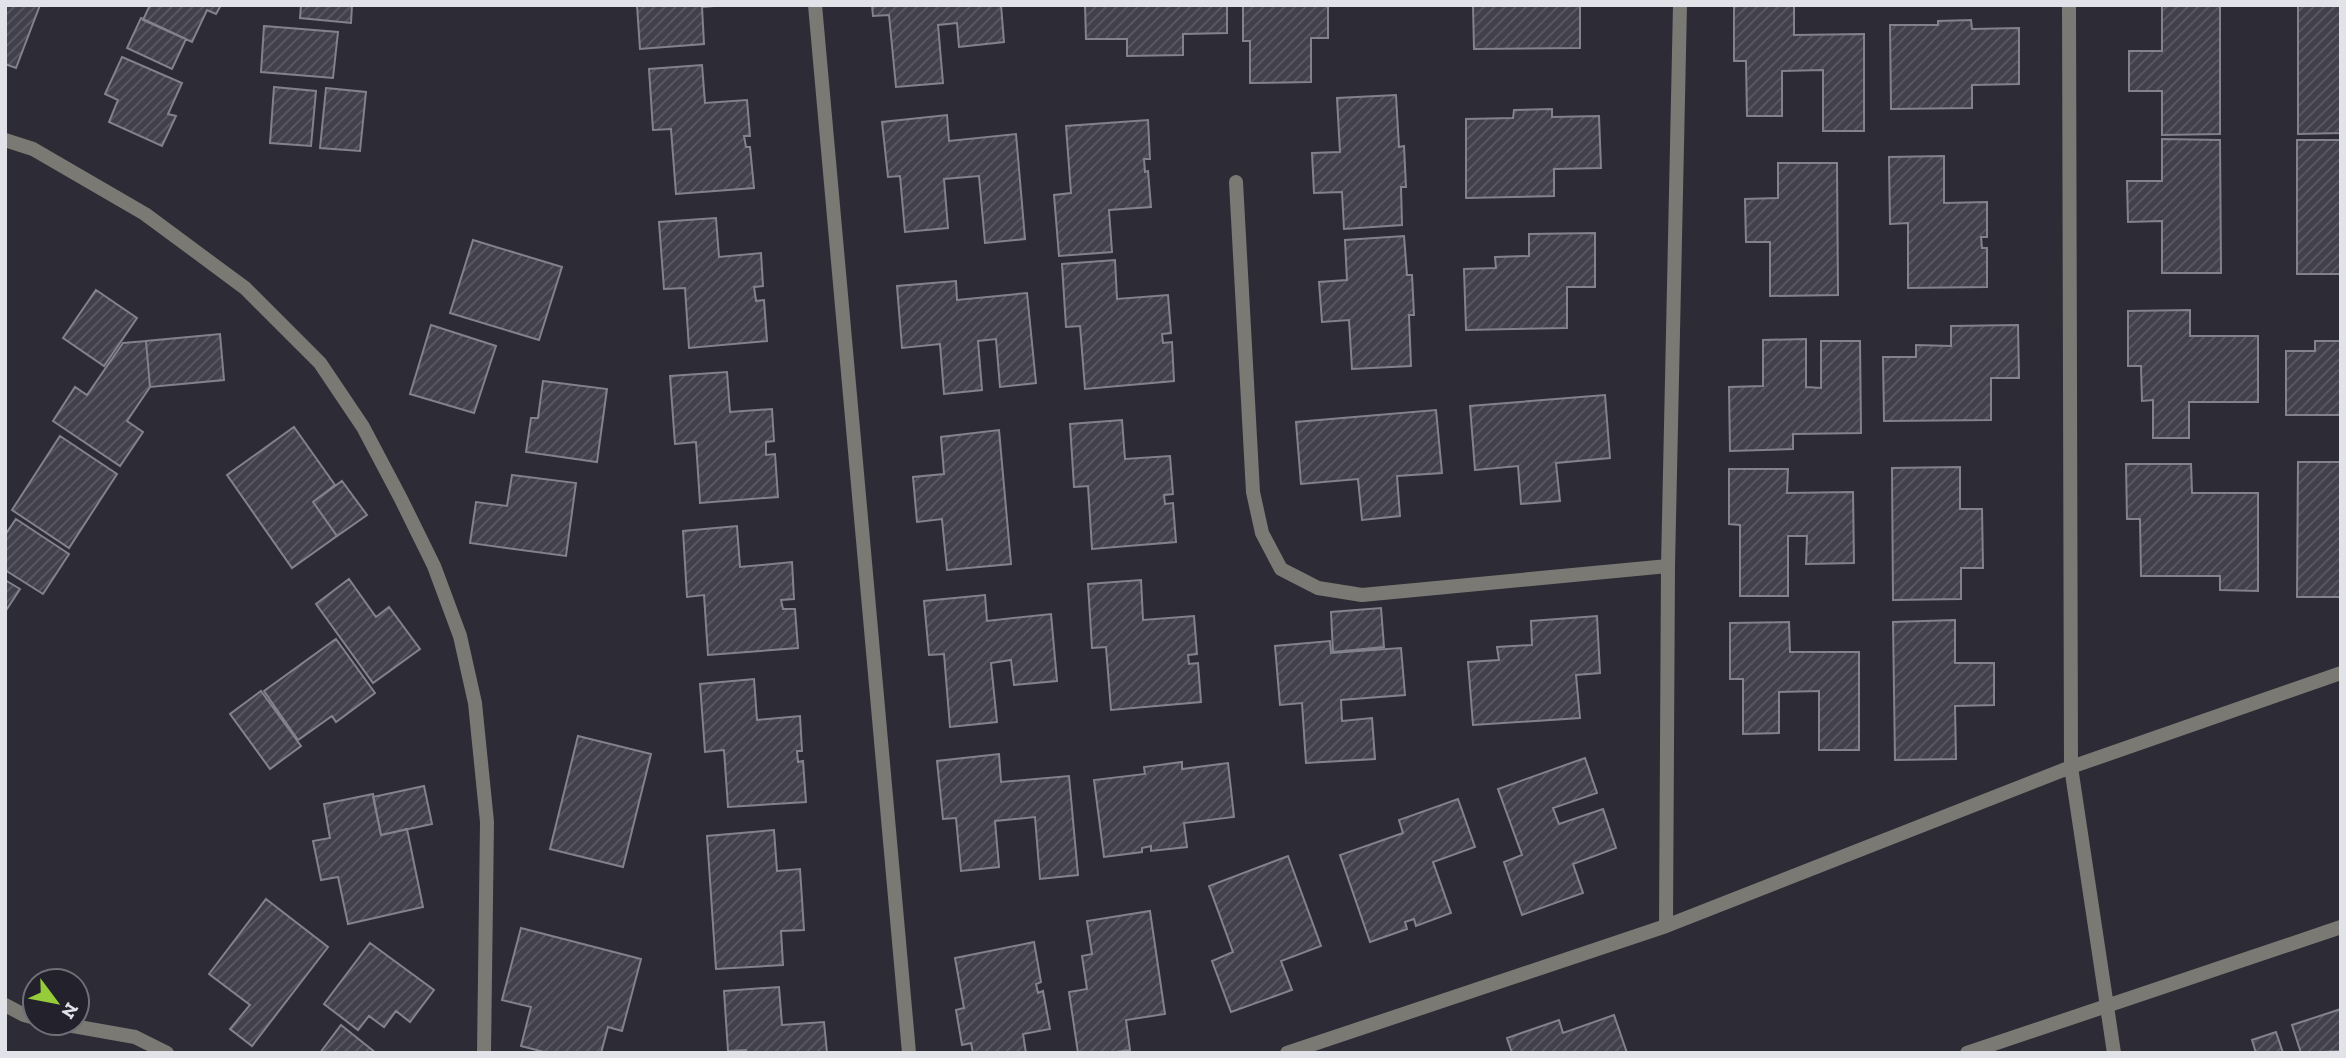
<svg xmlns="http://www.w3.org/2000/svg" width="2346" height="1058" viewBox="0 0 2346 1058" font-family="'Zilla Slab',serif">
	<defs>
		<pattern id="building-hatch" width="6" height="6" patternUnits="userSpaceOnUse" patternTransform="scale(1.75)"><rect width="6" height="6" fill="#41404b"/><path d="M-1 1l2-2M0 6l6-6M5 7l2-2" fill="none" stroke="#5c5b65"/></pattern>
	</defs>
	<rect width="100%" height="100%" fill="#2d2c36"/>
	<!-- building -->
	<path fill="url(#building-hatch)" stroke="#82828e" stroke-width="2" d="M5,5H40L16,68L5,64Z
		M150,5H221L216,14L207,10L192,42L143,20Z
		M301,5H352L351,23L300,18Z
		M637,5H726L702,7L704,44L640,49Z
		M872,5H1001L1004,42L959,47L957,23L938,25L943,83L896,87L889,15L873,16Z
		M1085,5H1227V33L1183,34V55L1127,56V39H1086Z
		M1243,5H1328V38H1311V82L1250,83V41H1243Z
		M1473,5H1580V48L1474,49Z
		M1734,5H1794V35L1864,34V131H1823V70L1782,71V116H1747L1746,61H1734Z
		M2162,5H2220V134L2162,135V91H2129V51H2162Z
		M2298,5H2341V133L2298,134Z
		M141,18L186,39L172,69L127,48Z
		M1971,20L1972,29L2019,28V84L1972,85V108L1891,109L1890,25H1938V21Z
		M264,26L338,32L333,78L261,72Z
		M122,57L182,83L168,114L176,116L162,146L109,122L118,100L105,94Z
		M702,65L705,103L747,100L750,136H744L746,147H750L754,188L676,194L671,129L653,130L649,69Z
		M274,87L316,91L311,146L270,143Z
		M326,88L366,92L360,151L320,148Z
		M1396,95L1399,147L1404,146L1406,187H1401L1402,225L1344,229L1342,192L1314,193L1312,153L1340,152L1337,98Z
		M1552,109V117L1599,116L1601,168L1554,169V196L1466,198V119L1513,118L1514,110Z
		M947,115L949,141L1016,134L1025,239L985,243L979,176L944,179L948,228L905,232L900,176L888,177L882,122Z
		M1148,120L1150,159H1144L1145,172L1148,171L1151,207L1109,210L1112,252L1059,256L1054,195L1071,193L1066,126Z
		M2162,139L2220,140L2221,273H2162V221L2128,222L2127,181H2162Z
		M2297,140H2341V274H2297Z
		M1944,156V203L1987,202V237H1981L1982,248H1987V287L1908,288V223L1890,224L1889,157Z
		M1778,163H1837L1838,295L1770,296V242H1746L1745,199L1778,198Z
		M716,218L719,257L761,253L763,286L754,287L756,301L764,300L767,341L689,348L685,288L664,289L659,222Z
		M1595,233V287H1567V328L1466,330L1464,269L1496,268L1495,257L1529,256V234Z
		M1404,236L1407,275H1412L1414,315H1409L1411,366L1352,369L1349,320L1322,322L1319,282L1347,280L1345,240Z
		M473,240L562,267L539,340L450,313Z
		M1115,260L1117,299L1168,295L1171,333L1162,334L1163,343L1172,342L1174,381L1085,389L1080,326L1066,327L1062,264Z
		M956,281L957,300L1027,293L1036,383L1000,387L996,339L978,341L982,390L944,394L940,344L902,348L897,286Z
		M96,290L137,318L104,366L63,338Z
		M2190,310V336H2258V402H2189V438H2153V400L2142,401L2141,366H2128V311Z
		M431,325L496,346L474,413L410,394Z
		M2018,325L2019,378H1991V420L1884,421L1883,357H1916V345L1951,346V326Z
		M220,334L224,380L150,387L146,341Z
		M1806,339V387L1821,388V341H1860L1861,433L1793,434V449L1730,451L1729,387L1763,386V340Z
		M146,341L150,387L127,421L143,432L120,466L53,421L75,387L87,395L123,343Z
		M2315,341H2341V415H2286V351H2315Z
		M727,372L730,412L772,409L774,441L766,442V455L775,454L778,497L700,503L696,442L675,444L670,376Z
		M543,381L607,389L597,462L526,452L531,418H538Z
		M1605,395L1610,458L1556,463L1560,501L1521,504L1518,466L1475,470L1470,406Z
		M1436,410L1442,473L1397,476L1400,516L1362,520L1358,479L1301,484L1296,422Z
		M1122,420L1125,459L1170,456L1173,494L1164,495L1165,504L1173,503L1176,542L1092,549L1088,486L1074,487L1070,424Z
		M294,427L335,485L313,502L337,536L292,568L227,475Z
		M999,430L1011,564L947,570L942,519L917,522L913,477L944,474L941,437Z
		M60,436L117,474L69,548L12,510Z
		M2298,462H2341V597H2297Z
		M2126,464H2191L2192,493H2258V591L2220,590V576H2141L2140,519H2127Z
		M1960,467V509H1982L1983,568H1961V599L1893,600L1892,468Z
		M1729,469H1788L1787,493L1853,492L1854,563L1806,564L1807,536H1788V596H1740V525L1729,524Z
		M512,475L576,483L566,556L470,543L476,502L507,506Z
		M342,481L367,515L337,536L313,502Z
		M16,519L69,554L43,594L5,570V535Z
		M737,526L740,567L792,562L794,599L781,600L783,609H795L798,648L708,655L704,595L687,597L683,531Z
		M349,579L376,617L389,607L420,649L373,683L316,604Z
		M5,580L20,589L5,612Z
		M1141,580L1143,620L1194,616L1197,654L1188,655L1189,664L1198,663L1201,702L1111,710L1106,647L1092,648L1088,584Z
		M985,595L987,621L1051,614L1057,681L1014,685L1011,660L991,663L997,722L950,727L944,654L929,655L924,601Z
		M1381,608L1384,647L1333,652L1331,612Z
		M1597,616L1600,673L1576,675L1580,718L1473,725L1468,662L1499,660L1497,647L1532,645L1531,621Z
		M1955,620V663H1994V705L1955,706L1956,759L1895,760L1893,622Z
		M1789,622L1790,652H1859V750H1819V691L1779,692V733L1743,734V679H1730V623Z
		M336,639L375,693L336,722L332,716L298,740L264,691Z
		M1330,641L1331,653L1401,648L1405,695L1341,700L1342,721L1372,718L1375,759L1306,763L1302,703L1280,705L1275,646Z
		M754,679L757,720L800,716L802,751H797L798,762L803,761L806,802L728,807L724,750L705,752L700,684Z
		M261,691L301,746L270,769L230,714Z
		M578,736L651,754L623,867L550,849Z
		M999,754L1001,782L1069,776L1078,875L1040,879L1035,817L995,821L999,867L961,871L956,818L943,819L937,761Z
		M1585,758L1597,793L1553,808L1559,824L1603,809L1616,848L1573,864L1583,893L1522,915L1504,862L1522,855L1498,789Z
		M1182,762V769L1228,763L1234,817L1184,823L1187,847L1151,851V846L1142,848V852L1104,857L1094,780L1145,774L1144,767Z
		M424,786L432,824L381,835L373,797Z
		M373,794L381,835L407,829L423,907L348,924L338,877L321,880L313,841L330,838L324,804Z
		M1458,799L1475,847L1433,862L1451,913L1416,926L1414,919L1405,922L1407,929L1370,942L1340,855L1403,833L1399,820Z
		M774,830L777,871L800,869L804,930L781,931L783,965L716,969L707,836Z
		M1288,856L1321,946L1281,961L1292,990L1231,1012L1212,961L1233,952L1209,886Z
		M266,899L328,947L252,1046L230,1029L250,1005L209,974Z
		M1150,911L1165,1014L1126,1020L1130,1050L1108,1053H1078L1069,992L1087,989L1082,956L1092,954L1087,921Z
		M521,928L641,959L622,1031L608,1027L601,1053H548L521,1046L531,1007L502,1000Z
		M1034,942L1041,982L1036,984L1038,993L1043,991L1050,1029L1023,1034L1026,1053H973L971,1043L962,1045L956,1010L964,1008L955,958Z
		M370,943L434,990L410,1022L396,1011L384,1027L369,1016L358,1030L324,1004Z
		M779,987L782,1025L824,1022L827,1053H747L746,1050L728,1051L724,991Z
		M2341,1009V1051L2301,1053L2292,1025Z
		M1614,1015L1627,1053H1512L1507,1038L1559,1020L1563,1033Z
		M341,1025L376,1053H320Z
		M2276,1032L2283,1053H2256L2252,1040Z"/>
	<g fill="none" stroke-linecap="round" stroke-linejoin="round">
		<!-- street -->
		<path stroke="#7a7973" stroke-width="14" d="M815,5L909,1053
			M2069,5L2071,767L2114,1053
			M5,140L33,149L145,214L245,288L320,363L363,427L401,499L434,566L460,636L475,703L487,822L484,1053
			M1236,182L1253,492L1262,533L1281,569L1318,588L1362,595L1668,566
			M1666,926L1668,566L1680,5
			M5,1005L24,1015L35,1018
			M56,1023L135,1037L167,1053
			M1287,1053L1666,926L2071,767L2341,673
			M1967,1053L2341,927"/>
	</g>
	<!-- border -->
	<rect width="2346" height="1058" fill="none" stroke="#e2e2e9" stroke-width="14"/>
	<!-- north arrow -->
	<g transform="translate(56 1002) rotate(122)"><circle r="33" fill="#23222c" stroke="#6f6f78" stroke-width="2"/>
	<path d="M0-5L12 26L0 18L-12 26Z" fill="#96cc3a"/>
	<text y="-10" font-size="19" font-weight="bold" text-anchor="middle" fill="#e2e2e9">N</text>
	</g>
</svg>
